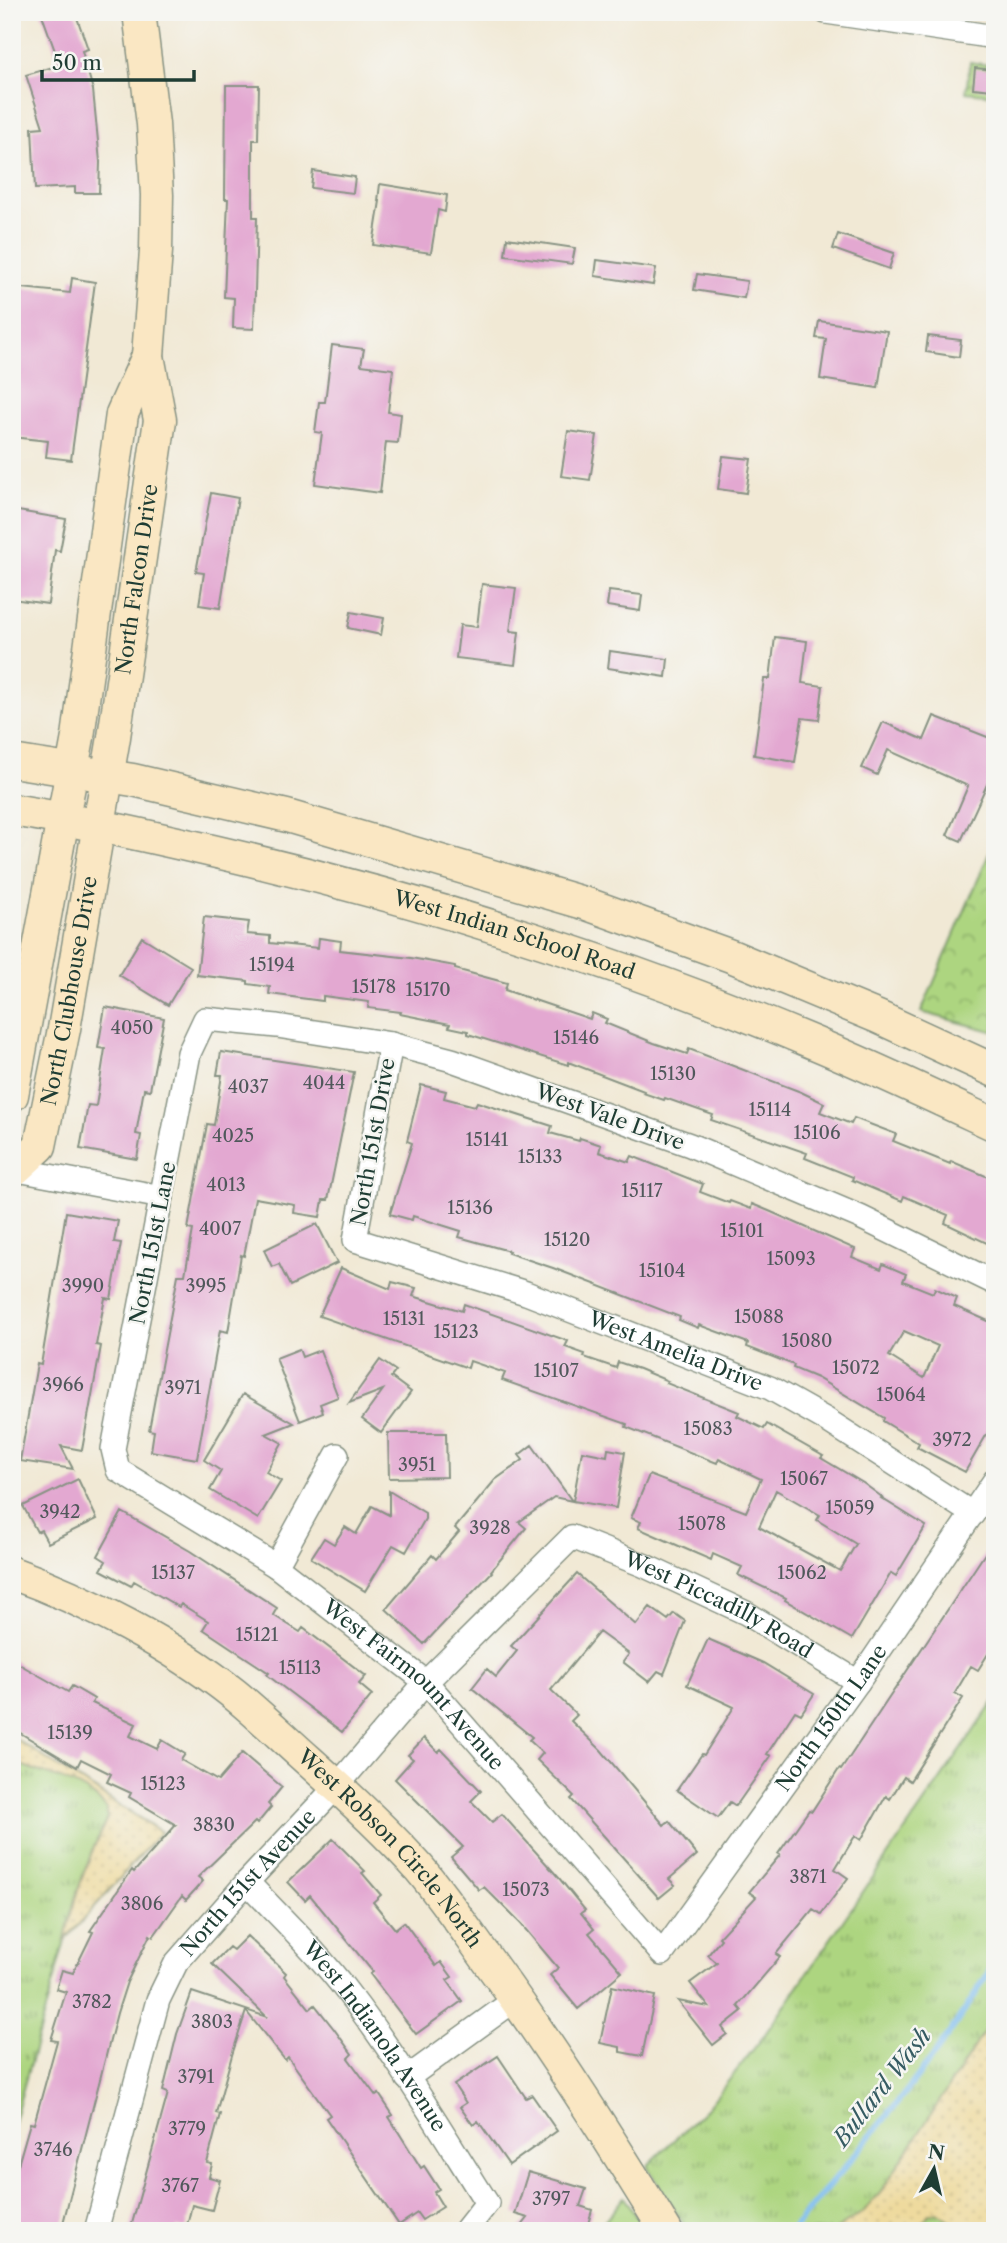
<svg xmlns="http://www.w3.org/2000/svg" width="1007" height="2243" viewBox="0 0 1007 2243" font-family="'Libre Caslon Text',serif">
	<defs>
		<pattern id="grass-tufts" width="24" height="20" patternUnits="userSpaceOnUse" patternTransform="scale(1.75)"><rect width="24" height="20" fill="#add580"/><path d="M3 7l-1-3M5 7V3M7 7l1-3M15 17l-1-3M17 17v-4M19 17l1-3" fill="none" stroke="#8cae6a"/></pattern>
		<pattern id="sand-dots" width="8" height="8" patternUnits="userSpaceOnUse" patternTransform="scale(1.75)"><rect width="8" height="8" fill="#eeda9e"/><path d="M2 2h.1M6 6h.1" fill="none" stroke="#ccbc89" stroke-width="1.8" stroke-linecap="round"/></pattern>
		<pattern id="park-crowns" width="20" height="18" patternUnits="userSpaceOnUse" patternTransform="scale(1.75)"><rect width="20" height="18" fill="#add580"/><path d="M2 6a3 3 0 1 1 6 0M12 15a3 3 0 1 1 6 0" fill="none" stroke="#8cae6a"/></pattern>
	</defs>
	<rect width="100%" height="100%" fill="#f6f6f2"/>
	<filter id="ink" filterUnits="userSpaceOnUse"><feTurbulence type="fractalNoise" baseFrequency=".0143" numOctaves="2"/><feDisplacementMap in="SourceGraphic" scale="14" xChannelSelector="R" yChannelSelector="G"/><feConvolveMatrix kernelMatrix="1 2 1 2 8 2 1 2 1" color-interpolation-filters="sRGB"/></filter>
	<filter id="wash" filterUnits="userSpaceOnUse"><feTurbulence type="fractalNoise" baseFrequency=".00686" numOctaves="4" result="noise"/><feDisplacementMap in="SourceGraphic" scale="28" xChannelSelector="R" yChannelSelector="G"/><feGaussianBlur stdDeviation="1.57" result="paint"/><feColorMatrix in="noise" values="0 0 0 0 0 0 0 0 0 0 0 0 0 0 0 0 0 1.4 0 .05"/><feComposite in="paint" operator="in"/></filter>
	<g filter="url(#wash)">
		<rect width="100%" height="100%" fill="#f1e9d5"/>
		<!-- grass -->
		<path fill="url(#grass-tufts)" stroke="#66895a" stroke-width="2" d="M995,1700V2231H688L647,2166L707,2108L763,2037Z
			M12,1737L161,1832L65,1940L12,2128Z
			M624,2197L645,2231H597Z"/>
		<!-- sand -->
		<path fill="url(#sand-dots)" stroke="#868c69" stroke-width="2" d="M12,1737L161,1832L65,1940C73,1897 88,1858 107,1818V1809C83,1779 45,1777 12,1761Z
			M995,2015V2231H965L937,2212L929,2214L916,2231H834L864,2211L881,2192Z"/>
		<!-- park -->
		<path fill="url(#park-crowns)" stroke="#66895a" stroke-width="2" d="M970,62L995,66V95L966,92Z
			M995,840V1032L921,1012Z"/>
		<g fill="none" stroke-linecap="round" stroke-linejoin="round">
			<!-- stream -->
			<path stroke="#7abbef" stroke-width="6" d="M791,2231C863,2145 939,2059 995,1962"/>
		</g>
		<g id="blocks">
			<!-- building -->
			<path fill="#e3a8d1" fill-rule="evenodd" d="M41,12H75L88,49L82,51L93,90L100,162L99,193H75V187L35,189L32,128L43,127L26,75L60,65Z
				M975,68L995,70L993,90L973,88Z
				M226,85H259L258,140H253V217H257L254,329L233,328L234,298L224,297L228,199H225Z
				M313,171L355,177L353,193L311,188Z
				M380,184L447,195L445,212L438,210L431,253L373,245L380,201H378Z
				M838,234L894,253L889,269L833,249Z
				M507,238L575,248L572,264L505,255Z
				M597,260L656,268L653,285L595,276Z
				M697,274L747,281L744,298L694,290Z
				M72,278L95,282L71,460L46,457L48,441L12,437V287L70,293Z
				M819,321L887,331L878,388L820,379L826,339L816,338Z
				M928,336L961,340L959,357L926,352Z
				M332,345L364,349L361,365L393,369L388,412L401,414L398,443L386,442L380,493L315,484L322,433L315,432L319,402H325Z
				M568,431L597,435L590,480L561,476Z
				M723,456L751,459L746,493L718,489Z
				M211,493L238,498L220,608L199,605L204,573L196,572Z
				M12,510L66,519L60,551L55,550L48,604L12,599Z
				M482,584L516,588L510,631L519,632L515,665L456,658L460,625L477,627Z
				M609,591L642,595L640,611L607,606Z
				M351,612L384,618L381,635L348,628Z
				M775,637L807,641L802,683L823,686L819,720L802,718L795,762L754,755L764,679H770Z
				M610,651L668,659L666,677L608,668Z
				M934,716L995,740V767L961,841L947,835L968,786L888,750L877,775L862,768L883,722L924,740Z
				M204,917L249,922L247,934L270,936V943L318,948L319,938L341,941L340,950L411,958L455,966V969L507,983L505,990L590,1019L592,1013L607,1019L605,1023L654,1043L687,1054L689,1049L801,1092L824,1103L820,1112L851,1124L854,1118L896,1134L893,1141L950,1164L951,1161L995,1180V1247L945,1223L948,1215L904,1196L902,1201L852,1180L853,1177L805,1158L807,1153L711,1120L713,1115L665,1098L664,1100L643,1093L644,1091L568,1062V1065L468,1034V1031L449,1027L450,1024L400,1014L401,1012L368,1008L369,1002L323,996V1001L269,994L270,987L248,984V981L197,975Z
				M142,937L191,967L168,1005L119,975Z
				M105,1007L164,1018L150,1090L144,1089L136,1134L141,1135L137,1159L80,1149L88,1105L96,1106L105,1049L98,1048Z
				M221,1052L354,1072L328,1200H323L320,1217L294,1213L295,1205L255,1198L244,1256L241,1255L228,1332L220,1330L197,1459L151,1451L154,1431L149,1430L178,1275H185L193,1230L188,1229L207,1124L214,1125L222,1075H217Z
				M421,1085L446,1091L444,1098L475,1106L477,1102L552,1126L550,1133L579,1141L580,1138L601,1145L599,1152L629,1162L632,1156L703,1184L700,1192L729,1203L730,1201L751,1209L752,1204L769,1211L855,1249L852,1257L881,1269L883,1264L906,1274L903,1281L933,1293L935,1288L957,1298L954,1306L995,1324V1420L965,1472L917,1447L919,1443L883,1421L884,1418L817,1378L793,1368L794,1365L747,1347L748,1343L699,1325L698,1328L679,1320L680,1317L553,1268L508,1253L509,1251L459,1237L461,1231L413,1216L412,1220L390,1214L412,1143L407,1141ZM904,1331L938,1346L924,1378L889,1356Z
				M66,1212L118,1221L114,1242L121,1243L111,1299L105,1298L96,1345L101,1346L82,1450L61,1446L73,1469L20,1461L37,1364L41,1365Z
				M317,1224L337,1263L290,1286L279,1264L272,1267L264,1250Z
				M341,1268L390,1289L392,1282L416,1288L413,1296L462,1311L464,1304L568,1341L565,1347L585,1354L584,1357L616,1368L618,1362L639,1369L668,1381L666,1383L739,1412L737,1416L764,1429L767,1424L823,1456L821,1458L863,1483L882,1497L881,1498L926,1526L896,1576L891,1573L852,1639L785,1600L786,1598L738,1575L742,1567L713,1554L711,1560L688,1550L638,1528L641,1522L631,1518L649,1475L746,1512L761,1479L719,1459L717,1463L626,1427L627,1424L502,1380L505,1373L470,1361L468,1368L319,1316ZM776,1490L820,1515L817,1520L856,1544L840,1571L759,1527Z
				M299,1349L302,1357L320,1350L338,1397L320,1404L323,1412L300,1421L276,1358Z
				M380,1360L396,1371L391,1377L411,1392L381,1433L362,1419L383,1390L349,1403Z
				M243,1394L294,1423L266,1434L282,1443L266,1472L281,1481L258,1519L210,1490L221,1471L204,1460Z
				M388,1433H446L447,1477L389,1478Z
				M532,1445L572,1501L554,1497L519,1522L526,1528L491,1571L492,1572L424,1644L386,1609L432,1555L436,1559L459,1532L455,1528L495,1480L523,1460L519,1455Z
				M608,1449L625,1452L616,1508L573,1501L582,1451L607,1456Z
				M78,1479L97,1519L48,1543L41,1530L37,1532L23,1506Z
				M389,1491L425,1513V1519L406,1552L393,1545L365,1591L311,1558L324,1538L334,1544L345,1527L356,1534L372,1506L389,1515Z
				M122,1512L190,1551L277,1608L273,1615L300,1632L303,1628L366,1676L359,1684L372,1695L342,1732L267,1675L269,1673L203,1629L208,1621L181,1604L179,1607L134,1581L131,1586L101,1570L106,1561L98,1556Z
				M986,1552L995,1561V1640L988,1654L978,1670L971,1666L955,1693L963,1698L910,1781L904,1777L890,1799L886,1796L861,1840L855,1836L835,1869L848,1878L821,1914L813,1909L776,1954L780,1957L738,2006L742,2011L722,2027L727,2034L713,2045L678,2001L709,2007L690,1983L717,1963L708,1955L721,1939L719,1937L756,1897L749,1892L780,1855L778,1854L809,1810L812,1811L839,1769L841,1770Z
				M577,1574L636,1625L650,1607L668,1620L674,1613L685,1621L664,1674L658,1671L649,1682L623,1662L629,1654L599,1632L551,1690L577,1715L571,1721L601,1750L664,1825L669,1821L697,1855L669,1879L675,1885L659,1898L571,1799L574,1796L537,1760L543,1753L529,1740L532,1737L472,1688L487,1669L496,1677L517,1651L511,1646Z
				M708,1639L763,1663L814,1694L801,1714L795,1711L767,1754L771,1756L736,1806L730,1802L718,1818L677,1790L702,1754L704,1755L734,1707L687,1685Z
				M12,1660L68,1692L72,1686L94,1699L92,1703L136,1724L130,1736L157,1749L162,1740L185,1754L181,1760L218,1781L242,1753L282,1787L268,1804L271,1807L257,1824L255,1822L198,1877L203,1881L186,1900L182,1896L153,1937L150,1935L127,1982L117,2013L61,2231H12V2186L30,2123L34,2124L57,2041L51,2040L66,1992L56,1989L62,1970L73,1973L93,1932L90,1931L132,1870L134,1872L176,1825L129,1797L131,1793L107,1782L111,1774L81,1759L77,1767L12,1728Z
				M424,1738L438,1752L441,1749L481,1791L471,1801L492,1822L502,1814L559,1878L585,1910L581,1913L594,1929L589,1933L622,1972L578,2009L550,1975L558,1968L521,1924L484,1887L479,1890L451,1857L463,1847L395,1779L413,1759L408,1755Z
				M333,1839L365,1871L362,1873L381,1895L373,1902L395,1929L404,1922L436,1966L441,1962L452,1977L447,1980L462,2001L416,2034L370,1974L373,1972L310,1895L305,1900L288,1882Z
				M247,1936L286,1973L284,1976L310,2009L315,2005L334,2029L352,2054L348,2058L376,2096L379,2094L393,2115L389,2117L421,2168L424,2166L439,2189L434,2192L443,2207L422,2220L417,2213L399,2225L326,2118L330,2115L288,2057L285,2060L246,2011L232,2055L216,2113L220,2114L207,2163L212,2164L209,2177L220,2180L212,2210L192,2205L186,2229L177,2227L176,2231H130L168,2093L163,2091L177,2034L192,1992L267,2017L212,1964L229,1947L233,1950Z
				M612,1986L655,1996L642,2056L620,2052V2047L600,2043Z
				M498,2056L526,2098L532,2095L557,2131L509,2165L478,2121L473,2125L460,2107L466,2103L454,2085Z
				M528,2172L586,2189L580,2206L592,2210L586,2231H518L528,2218L515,2214Z"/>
		</g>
	</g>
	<g filter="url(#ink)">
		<use href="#blocks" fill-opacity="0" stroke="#889384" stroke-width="2"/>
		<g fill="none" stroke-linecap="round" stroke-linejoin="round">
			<defs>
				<g id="street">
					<path d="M826,12L995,37"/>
					<path id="s1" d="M391,1044L355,1240L526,1293L770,1388L825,1419L973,1514"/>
					<path d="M12,1169L162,1197"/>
					<path id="s2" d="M995,1283L860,1217L690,1145L452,1060L391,1044L277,1026L205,1019L189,1053L113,1449L118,1470L276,1566L426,1682L662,1954L858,1682L995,1480"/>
					<path d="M276,1566L337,1455"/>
					<path id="s3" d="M247,1882C281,1918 318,1953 348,1993C399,2059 442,2132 487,2203L465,2231"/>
					<path d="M407,2078L516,1999"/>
					<path id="s4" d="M96,2231L158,2000L176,1963L247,1882L337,1786L426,1682L572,1537L643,1565L746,1613L858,1682"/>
				</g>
				<g id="secondary">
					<path d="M12,761L133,780L287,816L587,904L731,956L878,1017L995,1071"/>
					<path id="s5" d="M12,810C87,822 161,839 234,856C428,902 624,963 807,1040C870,1066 933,1096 995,1125"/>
					<path d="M12,1095L78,737L122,414L148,356"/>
					<path id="s6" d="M15,1169L40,1146L64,1029L114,737L160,420L148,356L156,251L157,195L153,124L139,12"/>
					<path id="s7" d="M12,1573C85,1599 174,1646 234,1694C260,1715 284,1739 309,1761C347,1795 385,1830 419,1868C445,1899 468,1933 492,1966C554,2051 611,2141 666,2231"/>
				</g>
			</defs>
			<!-- street casing -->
			<use href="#street" stroke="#889384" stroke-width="26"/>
			<!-- secondary casing -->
			<use href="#secondary" stroke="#889384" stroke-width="35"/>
			<!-- street -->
			<use href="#street" stroke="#fff" stroke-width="23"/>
			<!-- secondary -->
			<use href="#secondary" stroke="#fae7c3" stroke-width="32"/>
		</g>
	</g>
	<g text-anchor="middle" stroke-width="5" stroke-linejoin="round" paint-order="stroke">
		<!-- number labels -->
		<g font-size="18" fill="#50585b">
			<text x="272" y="971">15194</text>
			<text x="374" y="993">15178</text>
			<text x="428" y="996">15170</text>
			<text x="132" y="1034">4050</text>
			<text x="576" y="1044">15146</text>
			<text x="673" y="1080">15130</text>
			<text x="324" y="1089">4044</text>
			<text x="248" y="1093">4037</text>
			<text x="770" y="1116">15114</text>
			<text x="817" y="1139">15106</text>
			<text x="233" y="1142">4025</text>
			<text x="487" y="1146">15141</text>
			<text x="540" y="1163">15133</text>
			<text x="226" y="1191">4013</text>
			<text x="642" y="1197">15117</text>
			<text x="470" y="1214">15136</text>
			<text x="220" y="1235">4007</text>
			<text x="742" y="1237">15101</text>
			<text x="567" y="1246">15120</text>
			<text x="791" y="1265">15093</text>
			<text x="662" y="1277">15104</text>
			<text x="83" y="1292">3990</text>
			<text x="206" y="1292">3995</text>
			<text x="759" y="1323">15088</text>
			<text x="404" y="1325">15131</text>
			<text x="456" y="1338">15123</text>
			<text x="807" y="1347">15080</text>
			<text x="856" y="1374">15072</text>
			<text x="556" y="1377">15107</text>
			<text x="63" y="1391">3966</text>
			<text x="183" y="1394">3971</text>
			<text x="901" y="1401">15064</text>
			<text x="708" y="1435">15083</text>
			<text x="952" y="1446">3972</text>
			<text x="417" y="1471">3951</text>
			<text x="804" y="1485">15067</text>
			<text x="850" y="1514">15059</text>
			<text x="60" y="1518">3942</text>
			<text x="702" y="1530">15078</text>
			<text x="490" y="1534">3928</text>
			<text x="173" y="1579">15137</text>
			<text x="802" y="1579">15062</text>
			<text x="257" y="1641">15121</text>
			<text x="300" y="1674">15113</text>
			<text x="70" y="1739">15139</text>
			<text x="163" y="1790">15123</text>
			<text x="214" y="1831">3830</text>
			<text x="808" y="1883">3871</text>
			<text x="526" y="1896">15073</text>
			<text x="142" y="1910">3806</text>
			<text x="92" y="2008">3782</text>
			<text x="212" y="2028">3803</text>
			<text x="196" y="2083">3791</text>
			<text x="187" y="2135">3779</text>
			<text x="53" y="2156">3746</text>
			<text x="180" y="2192">3767</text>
			<text x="551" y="2205">3797</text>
		</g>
		<!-- street labels -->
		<g font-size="21" fill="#1f3d34" stroke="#f6f6f2">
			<text dy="7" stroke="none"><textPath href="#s6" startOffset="609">North Falcon Drive</textPath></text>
			<text dy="7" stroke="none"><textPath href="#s5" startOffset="518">West Indian School Road</textPath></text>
			<text dy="7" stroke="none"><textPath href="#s6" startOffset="192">North Clubhouse Drive</textPath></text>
			<text transform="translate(610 1117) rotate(20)" y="7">West Vale Drive</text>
			<text transform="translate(373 1142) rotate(-80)" y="7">North 151st Drive</text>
			<text transform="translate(153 1243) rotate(-79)" y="7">North 151st Lane</text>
			<text dy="7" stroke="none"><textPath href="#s1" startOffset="539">West Amelia Drive</textPath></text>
			<text dy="7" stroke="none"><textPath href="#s4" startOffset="1024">West Piccadilly Road</textPath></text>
			<text dy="7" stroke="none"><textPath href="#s2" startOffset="1668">West Fairmount Avenue</textPath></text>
			<text dy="7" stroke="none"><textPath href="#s2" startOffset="2326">North 150th Lane</textPath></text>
			<text dy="7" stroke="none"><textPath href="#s7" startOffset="474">West Robson Circle North</textPath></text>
			<text dy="7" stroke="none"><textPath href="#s4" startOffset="388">North 151st Avenue</textPath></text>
			<text dy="7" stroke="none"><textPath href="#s3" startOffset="201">West Indianola Avenue</textPath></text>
		</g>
		<!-- water labels -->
		<g font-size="23" font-style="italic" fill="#365c63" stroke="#f6f6f2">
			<text transform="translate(882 2087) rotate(-52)" y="8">Bullard Wash</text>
		</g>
	</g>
	<!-- margin -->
	<rect width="1007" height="2243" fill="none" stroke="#f6f6f2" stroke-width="42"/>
	<!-- north arrow -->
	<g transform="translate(934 2169) rotate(8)" stroke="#f6f6f2" stroke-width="5" paint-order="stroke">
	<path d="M0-5L12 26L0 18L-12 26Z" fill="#1f3d34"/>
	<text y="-10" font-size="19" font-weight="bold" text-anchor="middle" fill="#1f3d34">N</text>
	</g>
	<!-- scale -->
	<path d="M42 70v10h152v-10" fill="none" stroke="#1f3d34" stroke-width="3.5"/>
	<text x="52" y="70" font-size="21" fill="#1f3d34" stroke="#f6f6f2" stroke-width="5" paint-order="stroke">50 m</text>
</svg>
